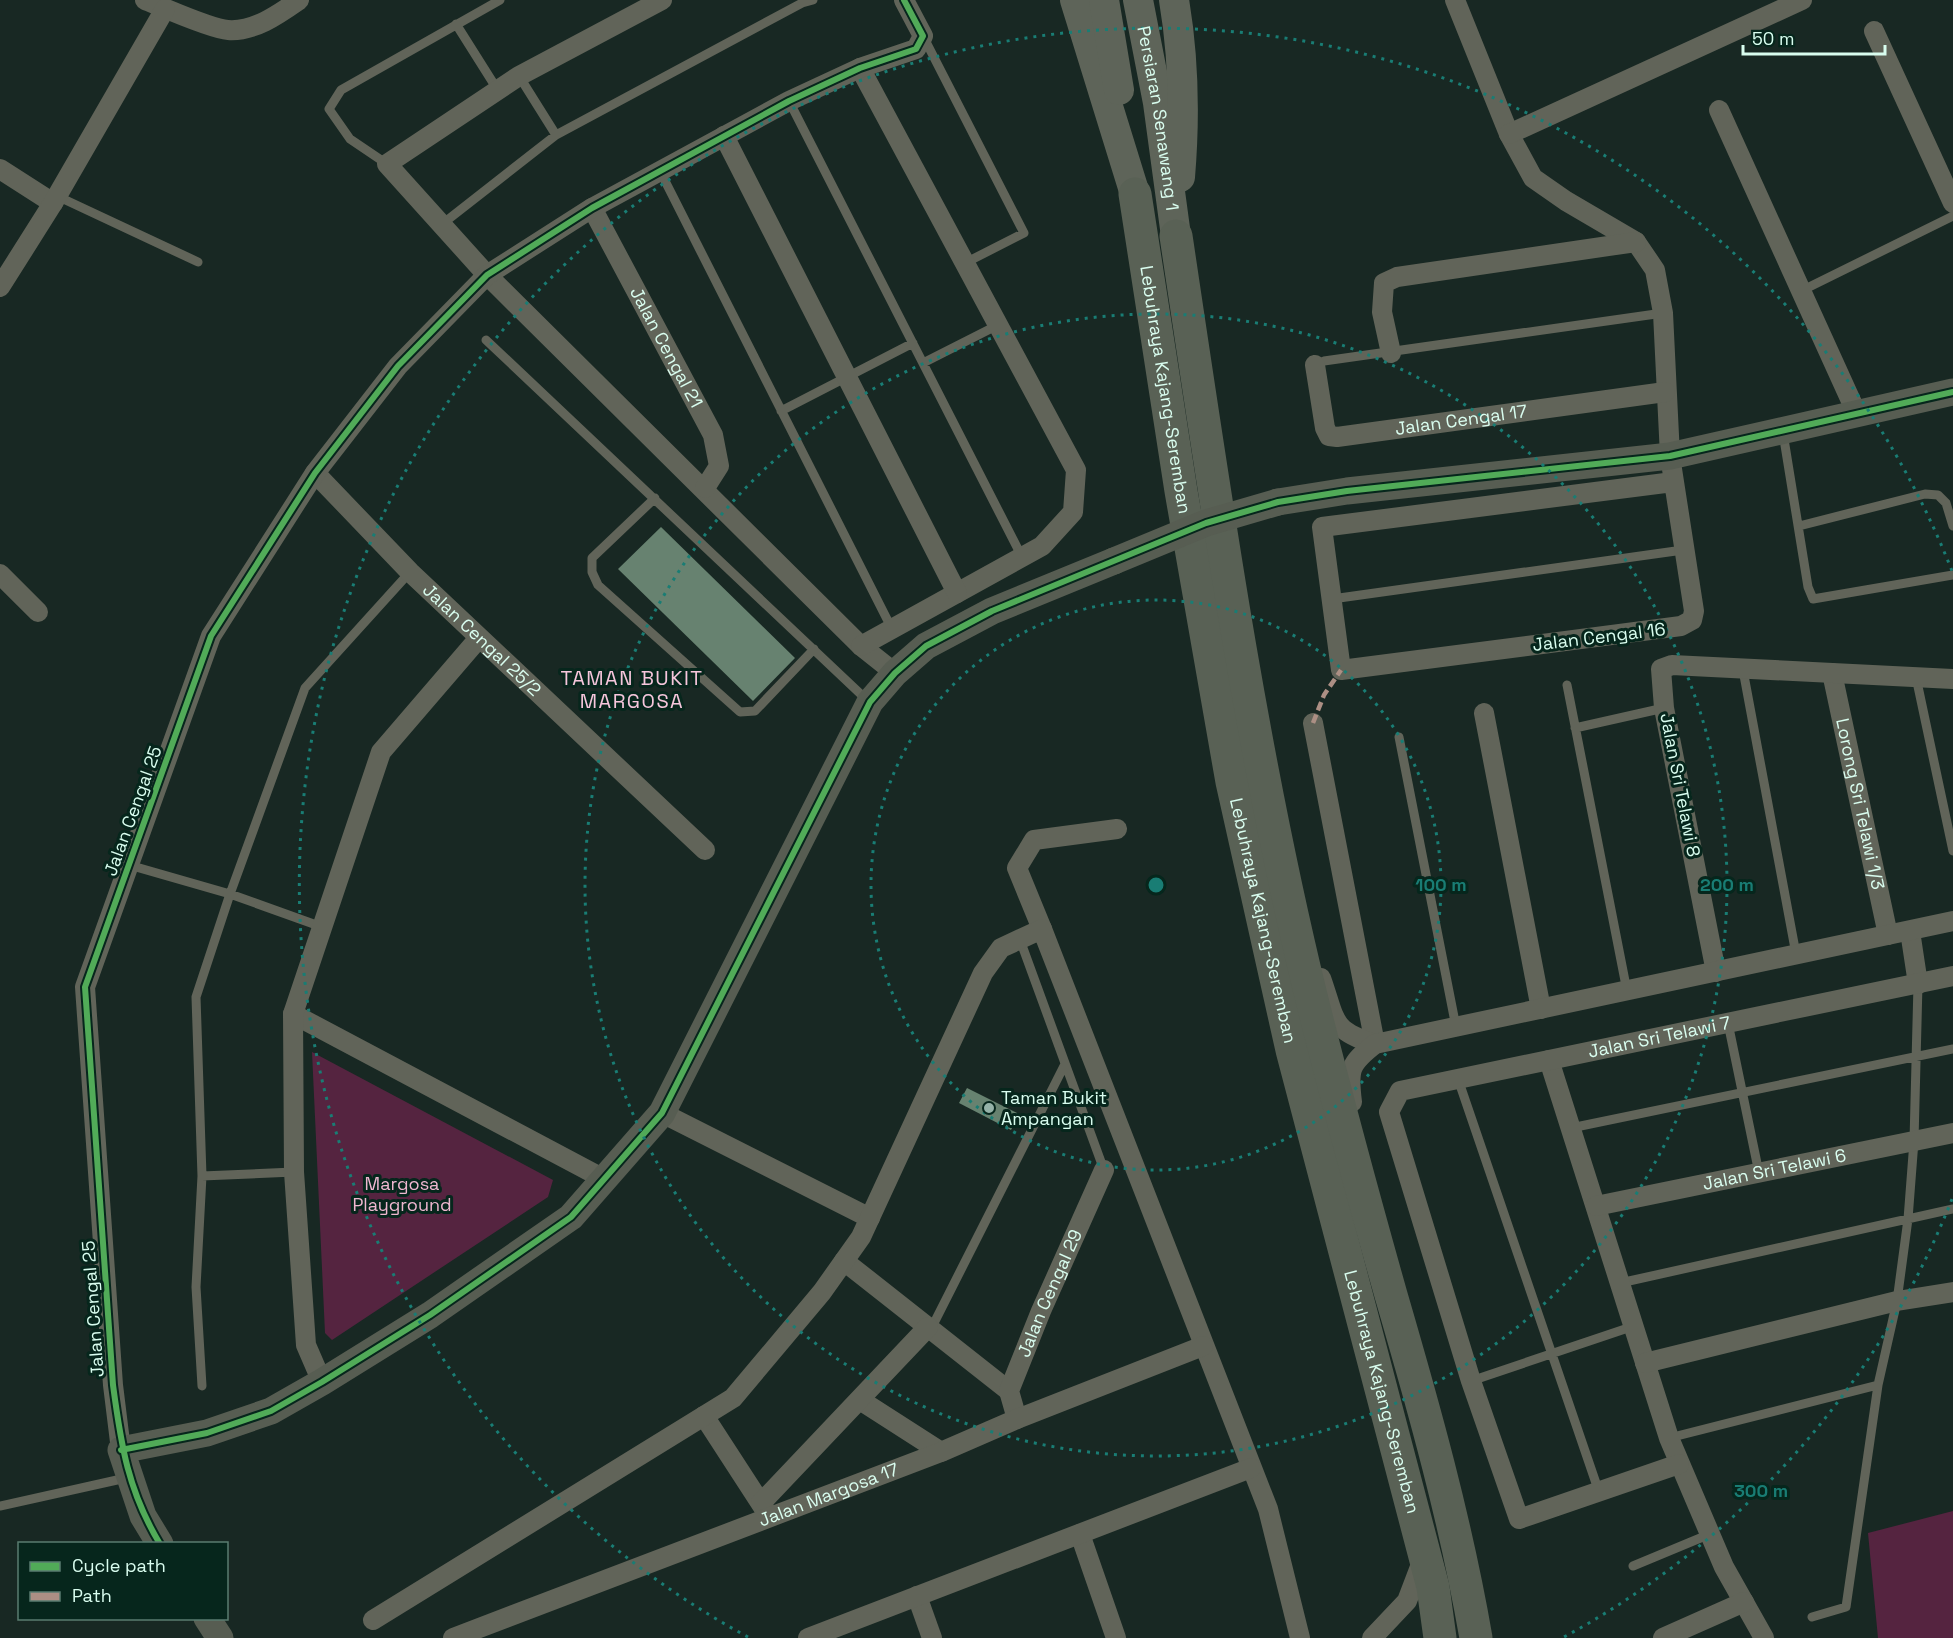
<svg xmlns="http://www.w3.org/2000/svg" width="1953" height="1638" viewBox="0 0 1953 1638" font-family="'Space Grotesk',sans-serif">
	<rect width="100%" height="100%" fill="#182823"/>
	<!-- green -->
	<path fill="#552440" d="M312,1052L553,1180L548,1197L332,1340L325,1333Z
		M1953,1511V1638H1878L1868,1533Z"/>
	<!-- building -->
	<path fill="#678270" d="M661,527L795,658L753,701L618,569Z
		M967,1088L1019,1114L1011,1130L959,1103Z"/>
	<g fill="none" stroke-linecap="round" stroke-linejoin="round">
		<!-- lane -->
		<path stroke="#616459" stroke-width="9" d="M456,24L497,89
			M923,36L1024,233L965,263
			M519,76L556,135
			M789,101L1022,557
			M387,164L350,139L329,109L341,90L500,0
			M660,171L892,629
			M57,196L198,262
			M441,225L556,135L802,3L813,0
			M1801,291L1953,216
			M486,340L868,701
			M923,363L998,325
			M1315,365L1324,361L1663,313
			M781,411L913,343
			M1783,433L1808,587L1813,599L1953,575
			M655,498L592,558V572L598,585L740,712L755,711L814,649
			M1799,526L1925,494L1938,495L1946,503L1953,526
			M1332,599L1683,550
			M1743,670L1796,954
			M1916,677L1953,851
			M1567,685L1627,991
			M1575,728L1664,708
			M1399,737L1456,1027
			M129,865L230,894L322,927
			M1019,937L1104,1170
			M1728,1023L1759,1173
			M1458,1079L1599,1492
			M1571,1128L1953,1049
			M294,1172L202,1176L196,997L230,894L305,688L410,572
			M202,1176L196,1287L202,1386
			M1620,1283L1953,1209
			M931,1329L1065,1064
			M1471,1381L1634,1326
			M1669,1438L1878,1385
			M0,1506L126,1478
			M1633,1566L1710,1534
			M1812,1617L1846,1607L1878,1385L1897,1301L1908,1219L1914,1141L1918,984"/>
		<!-- street -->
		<g stroke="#616459" stroke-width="20">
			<path d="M145,0C162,7 211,29 228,30C254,32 279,14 299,0"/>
			<path d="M662,0L519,76L387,164L487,275L861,646L895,673"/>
			<path d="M1455,0L1509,134L1533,178L1566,201L1636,242L1655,270L1663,313L1670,456L1694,611L1692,620L1681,626L1341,670L1322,527L1673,482"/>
			<path d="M1874,31L1953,203"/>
			<path d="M860,68L1076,470L1073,512L1042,546L861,646"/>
			<path d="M1719,110L1857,414"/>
			<path d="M1509,134L1802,0"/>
			<path d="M724,136L957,593"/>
			<path d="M0,169L53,203"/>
			<path id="s1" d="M592,208L713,435L719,466L705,488"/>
			<path d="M0,287L53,203L165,9"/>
			<path d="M1391,353L1382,312L1384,283L1397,277L1636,242"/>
			<path id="s2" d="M1315,365L1325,428L1329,436L1337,437L1665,392"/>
			<path id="s3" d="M315,473L410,572L705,850"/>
			<path d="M0,574L38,612"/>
			<path id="s4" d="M1832,673L1888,935"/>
			<path d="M1484,713L1541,1009"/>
			<path d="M1313,723L1375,1044"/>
			<path d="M1042,929L1017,868L1034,840L1117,829"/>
			<path d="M1910,931L1918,984"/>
			<path d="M1716,972L1664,708L1661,669L1672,665L1953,679"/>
			<path d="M1321,978C1336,1020 1330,1030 1375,1044"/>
			<path d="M293,1014L606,1180"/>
			<path d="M1549,1060L1669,1438L1724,1567L1764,1638"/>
			<path d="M1352,1102C1348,1070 1349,1064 1375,1044L1953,921"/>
			<path d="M662,1113L870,1218"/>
			<path id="s5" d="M1596,1206L1953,1133"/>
			<path d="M844,1261L1009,1391"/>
			<path d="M1645,1363L1897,1301L1953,1292"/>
			<path d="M322,1382L306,1345L294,1172L293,1014L381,752L479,638"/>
			<path d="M860,1400L941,1452"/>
			<path d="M704,1416L765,1510"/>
			<path id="s6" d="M1017,1419L1009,1391L1041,1311L1104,1170"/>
			<path d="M121,1450L113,1385L85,987L211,636L315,473L398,366L487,275L592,208L789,101L860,68L916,49L923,36L904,0"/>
			<path id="s7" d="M1679,1464L1519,1519L1471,1381L1389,1112L1400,1091L1953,976"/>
			<path d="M761,1503L928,1327"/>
			<path d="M1080,1534L1116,1638"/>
			<path d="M917,1596L932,1638"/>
			<path d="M373,1620L733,1398L822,1292L861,1237L983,973L1001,948L1042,929L1268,1509L1300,1638"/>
			<path id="s8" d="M453,1638L941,1452L1017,1419L1203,1346"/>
			<path d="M808,1638L1251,1468"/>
			<path d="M1372,1638L1407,1601L1423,1559"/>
			<path d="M1663,1638L1744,1602"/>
		</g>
		<!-- secondary -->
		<path stroke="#575d52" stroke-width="27" d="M1278,502L1347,491L1670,456L1953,392
			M160,1544L143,1516L121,1450L207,1433L271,1411L322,1382L430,1315L571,1217L662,1113L870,702L895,673L926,646L992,611L1114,561
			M207,1618L220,1638"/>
		<!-- primary -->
		<g stroke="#5e6459" stroke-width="30">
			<path d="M1075,0L1135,194"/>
			<path d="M1104,0L1119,90"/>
			<path id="s9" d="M1138,0L1158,103L1176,236"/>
			<path d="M1174,0C1184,59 1185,117 1180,177"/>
		</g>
		<!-- highway -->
		<g stroke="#596155" stroke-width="33">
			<path id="s10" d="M1135,194L1181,491L1232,782L1292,1050L1433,1587L1440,1638"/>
			<path d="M1176,236C1214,490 1250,746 1311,996C1336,1096 1363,1196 1391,1295C1424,1408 1456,1522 1476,1638"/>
		</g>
		<!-- secondary-bridge -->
		<path stroke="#575d52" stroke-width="27" d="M1114,561L1206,523L1278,502"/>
		<!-- quiet -->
		<path stroke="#ac8f84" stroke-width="4.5" stroke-dasharray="9 4.5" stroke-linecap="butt" d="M1313,723L1324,695L1341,670"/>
		<defs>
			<path id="cycleway" d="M121,1450L207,1433L271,1411L322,1382L430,1315L571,1217L662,1113L870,702L895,673L926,646L992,611L1206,523L1278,502L1347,491L1670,456L1953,392
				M160,1544C128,1491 121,1445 113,1385L85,987L211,636L315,473L398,366L487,275L592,208L789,101L860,68L916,49L923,36L904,0"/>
		</defs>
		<!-- cycleway casing -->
		<use href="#cycleway" stroke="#06261c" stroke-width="10"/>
		<!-- cycleway -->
		<use href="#cycleway" stroke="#51ab58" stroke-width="6"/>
	</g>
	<!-- distance rings -->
	<g fill="none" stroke="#197d74" stroke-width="3" stroke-dasharray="3 6">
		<circle cx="1156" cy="885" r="285"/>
		<circle cx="1156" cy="885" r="571"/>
		<path d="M1952 1199A856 856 0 0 1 1564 1637M748 1637A856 856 0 1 1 1952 571"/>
	</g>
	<!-- markers -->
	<circle fill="#95b2a8" stroke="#06261c" stroke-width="2" cx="989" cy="1108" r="6"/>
	<g text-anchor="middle" stroke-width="6" stroke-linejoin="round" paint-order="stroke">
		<!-- street labels -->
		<g font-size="18" fill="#d9fdef" stroke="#06261c">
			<text dy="6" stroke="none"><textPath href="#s9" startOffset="120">Persiaran Senawang 1</textPath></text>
			<text dy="6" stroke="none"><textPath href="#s1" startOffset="158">Jalan Cengal 21</textPath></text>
			<text dy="6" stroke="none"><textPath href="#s10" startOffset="198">Lebuhraya Kajang-Seremban</textPath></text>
			<text dy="6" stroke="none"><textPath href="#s2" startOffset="206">Jalan Cengal 17</textPath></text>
			<text transform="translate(1599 637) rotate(-7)" y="6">Jalan Cengal 16</text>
			<text dy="6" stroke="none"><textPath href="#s3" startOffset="236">Jalan Cengal 25/2</textPath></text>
			<text transform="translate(1680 785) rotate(79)" y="6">Jalan Sri Telawi 8</text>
			<text dy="6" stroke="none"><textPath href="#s4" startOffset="134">Lorong Sri Telawi 1/3</textPath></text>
			<text transform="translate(133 811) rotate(-70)" y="6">Jalan Cengal 25</text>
			<text dy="6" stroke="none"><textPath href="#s10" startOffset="738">Lebuhraya Kajang-Seremban</textPath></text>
			<text dy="6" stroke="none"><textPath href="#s7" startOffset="885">Jalan Sri Telawi 7</textPath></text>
			<text dy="6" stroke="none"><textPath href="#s5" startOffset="182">Jalan Sri Telawi 6</textPath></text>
			<text dy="6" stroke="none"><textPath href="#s6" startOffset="135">Jalan Cengal 29</textPath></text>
			<text transform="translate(93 1309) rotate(-94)" y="6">Jalan Cengal 25</text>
			<text dy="6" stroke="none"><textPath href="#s10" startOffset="1224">Lebuhraya Kajang-Seremban</textPath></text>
			<text dy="6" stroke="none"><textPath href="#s8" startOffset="402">Jalan Margosa 17</textPath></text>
		</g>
		<!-- poi labels -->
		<g font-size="18" fill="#d9fdef" stroke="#06261c" text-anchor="start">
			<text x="1001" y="1104">Taman Bukit<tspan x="1001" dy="21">Ampangan</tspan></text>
		</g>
		<!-- park labels -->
		<g font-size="18" fill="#efb7d0" stroke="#06261c">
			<text x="402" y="1190">Margosa<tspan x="402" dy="21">Playground</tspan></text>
		</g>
		<!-- neighbourhood labels -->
		<g font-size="20" letter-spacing="1.5" fill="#f6c6dc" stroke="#06261c">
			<text x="632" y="685">TAMAN BUKIT<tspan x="632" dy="23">MARGOSA</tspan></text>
		</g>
	</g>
	<circle cx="1156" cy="885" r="9" fill="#197d74" stroke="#06261c" stroke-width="3"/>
	<g font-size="18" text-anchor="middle" font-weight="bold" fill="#197d74" stroke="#06261c" stroke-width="6" stroke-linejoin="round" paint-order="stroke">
		<text x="1441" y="891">100 m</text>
		<text x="1727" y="891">200 m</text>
		<text x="1761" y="1497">300 m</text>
	</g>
	<!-- legend -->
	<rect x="18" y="1542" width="210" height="78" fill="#06261c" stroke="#5a7c70" stroke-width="1.5"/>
	<rect x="30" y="1562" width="30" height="9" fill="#51ab58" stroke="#5a7c70" stroke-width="1.5"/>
	<text x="72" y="1572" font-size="18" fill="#d9fdef">Cycle path</text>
	<rect x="30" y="1592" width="30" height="9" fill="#ac8f84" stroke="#5a7c70" stroke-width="1.5"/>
	<text x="72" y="1602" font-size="18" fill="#d9fdef">Path</text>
	<!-- scale -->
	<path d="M1743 45v9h142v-9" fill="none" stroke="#d9fdef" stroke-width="3"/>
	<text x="1752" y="45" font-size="18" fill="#d9fdef" stroke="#06261c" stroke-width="4.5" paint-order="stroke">50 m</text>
</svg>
